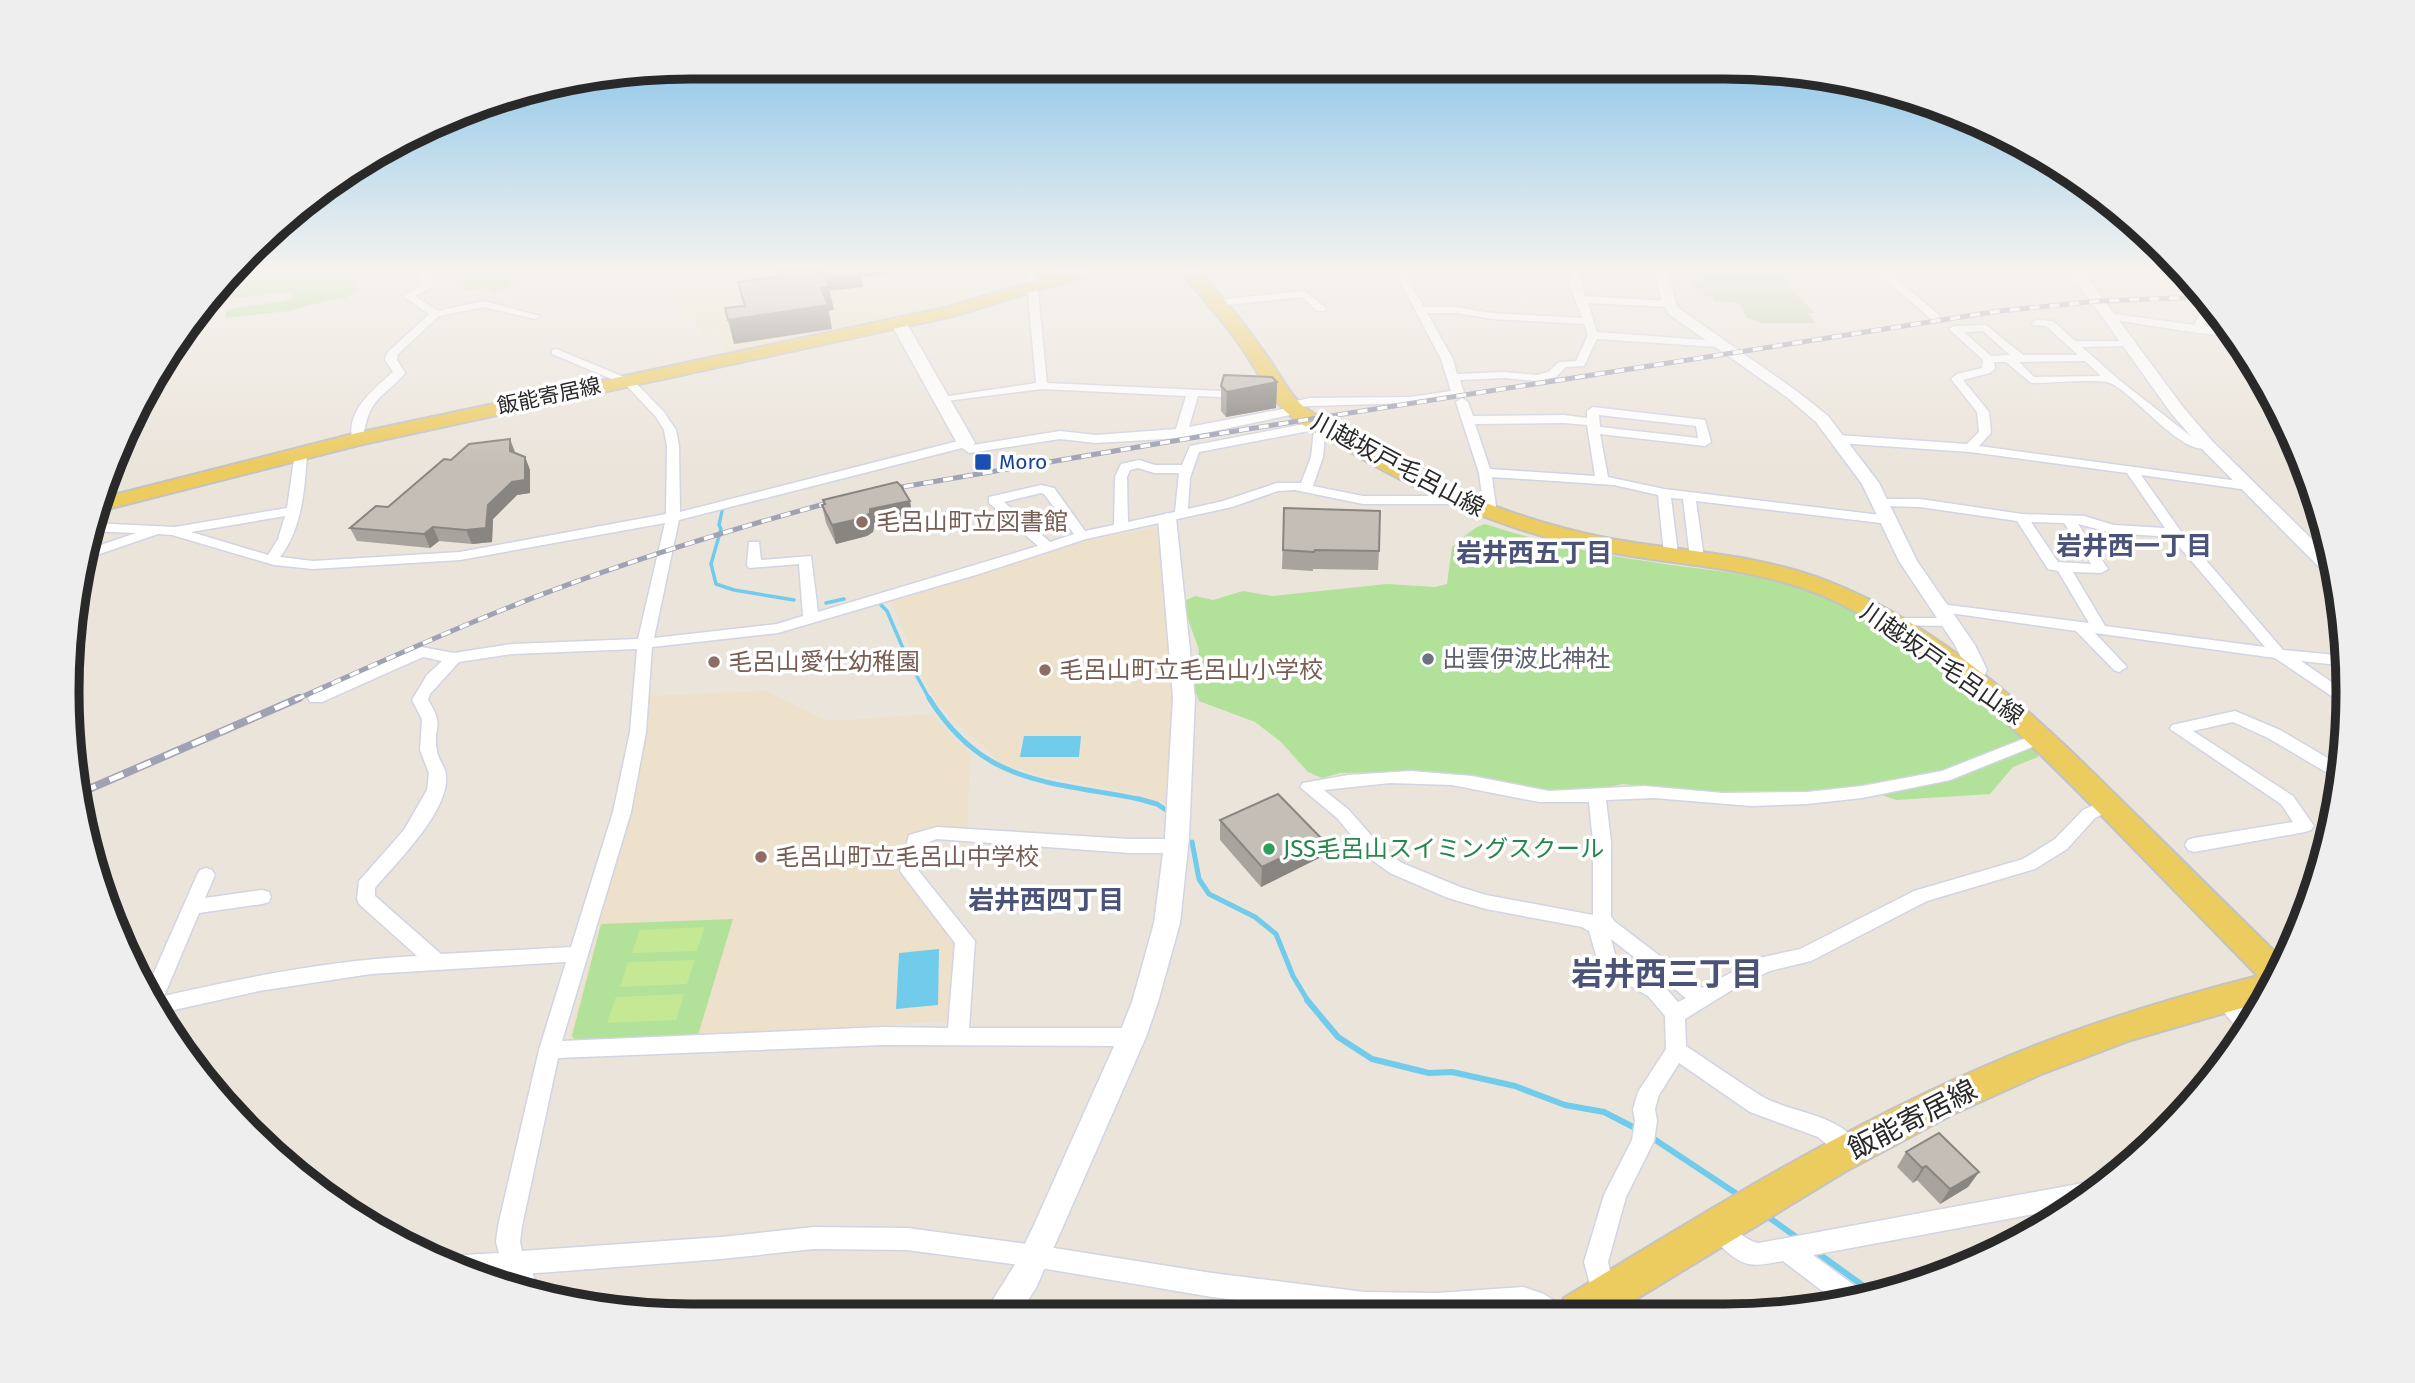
<svg xmlns="http://www.w3.org/2000/svg" width="2415" height="1383" viewBox="0 0 2415 1383" font-family="'Fira Sans','Noto Sans JP',sans-serif">
	<rect width="100%" height="100%" fill="#ebe4db"/>
	<!-- education -->
	<path fill="#ede1cb" d="M704,272H970V296L978,302L726,356L720,331L701,334L694,318L682,320L665,296L708,286Z
		M1154,528L1160,530L1171,665L1172,717L1166,803L1127,792L1041,776L1000,763L939,706L922,675L891,602L1087,540Z
		M766,691L827,721L932,714L970,754L967,831L936,829L906,839L902,875L954,942L949,1021L572,1043L569,1037L630,812L649,696Z"/>
	<!-- green -->
	<path fill="#b2e199" d="M239,272H367L354,285L360,290L343,299L329,300L289,311L225,318L227,310C241,306 287,303 295,297L292,292L213,300Z
		M472,272H505L513,275L515,280L509,287L493,291L490,288L466,290V287L455,283L459,277Z
		M1485,524C1537,541 1591,553 1645,561C1692,569 1741,571 1787,584C1881,609 1965,686 2038,748V757L2013,767L1990,794L1896,800L1862,788L1768,794L1689,791L1623,784L1591,791H1552L1407,772L1340,773L1322,778L1308,772L1280,741L1255,722L1199,701L1194,687L1199,650L1182,602L1195,596L1213,600L1243,591L1272,596L1387,584L1435,587L1447,584L1452,547C1465,538 1470,528 1485,524Z
		M733,919L698,1035L575,1040L572,1036L601,924Z"/>
	<!-- cemetery -->
	<path fill="#c4d5b3" d="M1702,275H1788L1789,286L1814,313H1808L1816,323H1762L1747,318L1739,303L1714,301L1712,296L1698,295L1693,282H1705Z"/>
	<!-- pitch -->
	<path fill="#c5e895" d="M705,927L697,951L632,953L640,930Z
		M695,960L687,984L620,987L628,962Z
		M684,994L676,1020L607,1023L616,997Z"/>
	<!-- water -->
	<path fill="#71cbeb" d="M1024,736H1081L1079,757H1020Z
		M939,949L938,1005L896,1009L899,953Z"/>
	<g fill="none" stroke-linecap="round" stroke-linejoin="round">
		<!-- stream-far2 -->
		<path stroke="#71cbeb" stroke-width="3.5" d="M722,511L719,525L721,529L711,564L716,584L734,590L794,600
			M826,603L844,599
			M881,605L887,611L908,660L930,700"/>
		<!-- stream-far1 -->
		<path stroke="#71cbeb" stroke-width="5" d="M929,698C983,785 1048,781 1139,799L1157,804L1169,812
			M1192,842L1199,879L1209,894L1255,917L1276,934L1293,976L1308,1001"/>
		<!-- stream -->
		<path stroke="#71cbeb" stroke-width="6" d="M1307,1000L1338,1037L1372,1059L1429,1073L1452,1072L1515,1086L1565,1105L1604,1112L1637,1129
			M1651,1137L1740,1196
			M1767,1216L1799,1239
			M1815,1251L1876,1295"/>
		<defs>
			<path id="minor" d="M417,272H427L434,286L415,296L438,311L484,301L540,316L535,319L484,307L439,316L398,354L397,360L405,373C380,401 369,397 363,439L361,442H353C344,412 373,390 393,372L385,360L387,353L429,314L403,296L423,285Z
				M1026,272H1036L1047,383L1243,392L1249,395L1243,398L1198,396L1189,427L1288,408L1284,405L1286,403L1310,398L1411,397L1451,391L1441,359L1395,272H1405L1424,307H1457L1492,313L1582,318C1578,304 1567,287 1571,272H1581L1579,277L1585,296L1669,301L1674,304L1669,307L1588,303L1597,332L1718,341L1723,344L1718,347L1597,339L1584,366L1566,367L1556,377L1537,381L1505,378L1460,380L1464,393L1458,396L1411,403L1310,406L1299,407L1302,410L1300,413L1181,438L1096,443L1060,439L969,453L962,448L679,520L654,638L777,624L803,616L799,564L749,568L747,565L749,542H759L761,560L811,556L818,612L1038,546L989,503V497L1041,485L1054,488L1085,531L1114,525L1115,477L1121,464L1139,460L1155,465H1182L1190,446L1320,421L1326,425L1323,457L1313,486L1363,496H1457L1464,500L1457,504H1363L1295,490L1278,491L1232,507L1086,539L979,574L778,633L652,647L646,732L631,812L562,1041L883,1027L948,1028L955,943L900,871L909,835L937,827L1129,839H1176L1182,841L1185,846L1182,851L1176,853H1129L937,839L923,844L918,870L975,941L969,1028H1132L1139,1031L1142,1037L1139,1043L1132,1046L883,1045L558,1058L522,1226L520,1242L522,1251L721,1237L814,1227L907,1228L1035,1245L1212,1273L1365,1292L1437,1293L1523,1287L1544,1294L1558,1303L1561,1312L1339,1313L1212,1297L1035,1267L907,1250L814,1249L721,1259L486,1277L453,1263L455,1259L463,1255L499,1253L496,1242L498,1226L539,1050L566,962L371,974L259,991L165,1012L148,986L197,875L200,870L206,868L212,870L215,875L205,898L262,890L269,892L271,897L269,902L262,904L199,913L164,996C248,977 331,960 417,956L359,904L357,899L359,881L404,830L427,790L429,773L420,750L422,719L412,700L427,675L442,661L423,657L322,702H310L308,698L310,694L421,647L454,653L512,644L638,639L665,523L460,560L313,569L274,565L172,535L158,534L85,559L86,550L136,533L88,531L91,523L175,527L287,508L295,453L301,449L307,453C305,488 302,529 280,557L313,561L460,552L666,514L667,446L664,430L656,417L626,385L552,354V350L556,349L634,381L664,412L676,430L679,446L680,512L966,439L973,445L1060,431L1096,435L1176,429L1186,396L1042,389L938,402L936,400L942,397L1036,383ZM1427,313H1457L1492,319L1584,324L1588,335L1576,361L1559,362L1548,372L1537,375L1505,372L1457,374L1453,359ZM1314,430L1311,457L1301,483H1277L1223,501L1188,509L1190,478L1199,452ZM1138,468L1154,473H1179L1175,512L1128,522L1127,477L1130,470ZM1041,493L1044,494L1074,534L1050,542L1004,502ZM285,516L278,539L268,555L191,532ZM637,649L630,732L613,812L571,947L441,954L375,896V888C397,862 449,811 446,776C446,767 438,760 437,751C432,726 446,728 428,700L430,694L459,662L512,654Z
				M1877,272H1889L1939,315V319H1931Z
				M1304,291L1325,307V311H1317L1302,297L1216,306L1211,303L1216,300Z
				M2210,301L2214,306L2204,326L2231,329L2235,336L2198,333L2108,319L2103,316L2108,313L2194,325L2206,302Z
				M2037,320L2053,321L2075,341H2133V345L2129,346L2082,347L2118,379L2197,441L2211,442L2213,445C2187,466 2132,388 2107,382C2089,379 2051,383 2031,383L2006,362H1994L1995,369L1990,373L1963,380L1989,412L1991,433L1979,446L2253,483V489L2248,490L2141,475L2180,530L2283,650L2347,656V666L2301,661L2346,692L2345,705L2275,658L2095,633L2127,667L2119,672L2114,670L2076,631L1936,611L1934,608L1936,605L1941,604L2089,623L2058,571L2048,569L2017,521L1920,507L1881,506L1876,505V499H1920L2022,514L2084,516L2114,525L2165,528L2127,473L1970,452L1838,443L1832,439L1838,435L1967,444L1979,432L1977,412L1951,379L1957,374L1982,368L1983,360L1949,329L1954,326L1986,325L2023,355H2078L2046,326L2033,325L2032,323ZM1983,331L2010,355L1991,356L1964,332ZM2085,361L2101,376L2034,377L2019,362ZM2031,522L2064,523L2091,564L2058,562ZM2078,524L2113,533L2171,537L2265,647L2105,626L2073,572L2101,573L2108,569Z
				M1462,398L1468,402L1473,416L1564,415L1587,418V411L1593,407L1705,420L1711,442L1705,446L1600,434L1608,477L1664,489L1889,516L1896,520L1889,524L1696,501L1704,558L1697,562L1690,558L1683,499L1671,498L1678,554L1671,558L1664,554L1658,495L1614,485L1492,477L1497,514L1495,517H1485L1479,473L1456,402ZM1599,415L1696,426L1698,438L1600,427ZM1564,423L1587,425L1595,476L1490,469L1475,424Z
				M1890,618H1950L1957,622L1950,626L1885,625L1883,622Z
				M2235,711L2280,730L2331,760L2344,755L2343,768L2330,773L2324,771L2268,738L2233,722L2193,731L2293,796L2314,826L2311,830L2305,832L2194,852L2188,850L2185,845L2188,840L2194,838L2293,822L2281,804L2170,729L2172,725Z
				M2041,732L2049,737L2047,741L1950,780L1862,798L1807,804L1751,806L1654,798L1606,800L1611,842V916L1614,921L1702,988L1759,958L1800,949L1914,891L2023,859L2055,839L2083,810L2109,798L2115,800L2118,804L2115,808L2095,818L2067,849L2035,869L1927,901L1811,961L1770,971L1740,985L1685,1019L1686,1046C1712,1063 1737,1081 1763,1097C1794,1114 1845,1114 1861,1150L1858,1157L1850,1160L1842,1157L1818,1137L1750,1112L1679,1063L1659,1095L1655,1109L1657,1121L1654,1141L1626,1197L1608,1262L1616,1295L1613,1303L1604,1307L1595,1303L1584,1262L1604,1195L1632,1140L1635,1121L1633,1109L1638,1092L1666,1049L1665,1016L1648,996L1600,969L1589,931L1582,927L1486,909L1448,898L1390,873L1372,860L1337,818L1300,787L1303,783L1348,775L1411,771L1472,776L1549,791L1644,786L1723,793L1807,792L1862,786L1942,771ZM1390,783L1452,785L1539,802H1589L1593,842V915L1486,895L1460,887L1402,863L1384,850L1349,810L1324,790ZM1611,939L1686,998L1678,1002L1662,984L1616,958Z
				M2222,990L2229,992L2253,1019L2242,1034L2212,998L2215,992Z
				M2094,1181L2102,1185L2077,1206L1813,1255L1862,1291L1864,1297L1838,1303L1783,1261C1757,1266 1745,1269 1725,1250C1718,1243 1711,1237 1707,1228L1711,1220L1719,1217C1734,1223 1742,1241 1759,1243Z"/>
			<path id="tertiary" d="M1655,272H1668L1676,304L1680,309L1798,392L1828,416L1879,483L1917,561L1975,645L1987,670L1979,686H1965L1962,681L1967,670L1955,645L1899,561L1862,484L1816,422L1788,398L1670,315L1662,304Z
				M2070,272H2083L2183,407L2213,442L2332,559L2335,576L2327,575L2201,448L2171,413Z
				M1167,513L1176,518L1195,698L1189,838L1180,923L1158,1002L1146,1037L1036,1288L1019,1314H984L1014,1266L1034,1225L1118,1037L1132,1002L1154,923L1165,838L1173,698L1158,518Z
				M513,1248L524,1252L540,1293L539,1297L505,1285L497,1263L502,1252Z"/>
			<path id="secondary" d="M898,317L906,322L975,443L972,447L966,448L957,443L890,322Z"/>
			<path id="primary" d="M1063,272H1090L1088,275L953,316L359,445L96,512L102,498L357,433L949,307Z
				M1181,272H1199C1225,298 1247,328 1268,358C1280,375 1288,393 1304,407C1392,469 1505,519 1611,539C1684,552 1758,554 1827,581C1945,626 2043,723 2131,810C2182,861 2233,911 2284,961L2266,1001L2131,1040L2039,1075L1951,1115L1846,1171L1615,1312H1558L1564,1298C1699,1216 1835,1131 1981,1068C2070,1029 2163,1000 2258,976C2208,925 2158,874 2109,823C2028,740 1945,657 1841,604C1769,568 1691,567 1614,553C1519,536 1431,499 1347,450C1327,439 1302,427 1285,411C1267,392 1255,366 1240,345C1222,319 1201,297 1181,272Z"/>
		</defs>
		<!-- minor casing -->
		<use href="#minor" stroke="#d1d4e2" stroke-width="3"/>
		<!-- tertiary casing -->
		<use href="#tertiary" stroke="#d1d4e2" stroke-width="3"/>
		<!-- secondary casing -->
		<use href="#secondary" stroke="#d1d4e2" stroke-width="3"/>
		<!-- primary casing -->
		<use href="#primary" stroke="#c3c3c3" stroke-width="4"/>
		<!-- minor -->
		<use href="#minor" fill="#fff" fill-rule="evenodd"/>
		<!-- tertiary -->
		<use href="#tertiary" fill="#fff" fill-rule="evenodd"/>
		<!-- secondary -->
		<use href="#secondary" fill="#fff" fill-rule="evenodd"/>
		<!-- primary -->
		<use href="#primary" fill="#eccb5f" fill-rule="evenodd"/>
		<defs>
			<path id="rail-far1" d="M884,490L1197,437L1999,311L2098,301L2206,297
				M295,700C360,671 424,642 490,615C604,568 723,531 843,499"/>
			<path id="rail" d="M82,792L299,698"/>
		</defs>
		<!-- rail-far1 casing -->
		<use href="#rail-far1" stroke="#9ea2b3" stroke-width="5"/>
		<!-- rail casing -->
		<use href="#rail" stroke="#9ea2b3" stroke-width="8"/>
		<!-- rail-far1 -->
		<use href="#rail-far1" stroke="#fff" stroke-width="3.5" stroke-dasharray="10" stroke-linecap="butt"/>
		<!-- rail -->
		<use href="#rail" stroke="#fff" stroke-width="5" stroke-dasharray="15" stroke-linecap="butt"/>
	</g>
	<!-- wall -->
	<path fill="#a9a39d" d="M1277,382L1276,408L1226,417L1221,411V386Z
		M515,453L525,457L530,470V493L517,495L493,519L492,542L472,544L439,541L430,548L357,541L350,528L388,507L451,460Z
		M823,500L913,519L874,527L873,532L867,536L836,544L826,523L822,505L824,504Z
		M1284,508L1379,551L1378,570L1313,569V571L1282,569Z
		M1220,820L1319,858L1261,887L1220,840Z
		M1906,1152L1979,1172L1968,1187L1940,1204L1917,1180L1913,1183L1897,1167Z"/>
	<!-- shaded-wall -->
	<path fill="#898580" d="M823,272H904L861,277L863,287L830,291L834,310L829,311L832,329L734,344L728,320L821,288Z
		M1277,382L1276,408L1226,417L1227,392Z
		M510,439L515,452L510,451Z
		M525,457L530,470V493L517,495L493,519L492,542L472,544L466,530L488,505Z
		M910,501L913,519L874,527L873,532L867,536L836,544L832,525L870,509Z
		M433,527L439,541L430,548L424,534Z
		M1321,838L1319,858L1261,887L1262,867Z
		M1926,1166L1917,1180L1913,1183L1922,1168Z
		M1979,1172L1968,1187L1940,1204L1950,1189Z"/>
	<!-- building -->
	<path fill="#c4beb7" stroke="#898580" stroke-width="2" d="M779,272H823L829,287L821,288L828,305L728,320L725,308L745,306L738,282L780,276Z
		M1224,375L1272,377L1277,382L1227,392L1221,386Z
		M510,439V451L525,457V480L512,482L488,505L486,528L466,530L433,527L424,534L350,528L376,506L388,507L444,459L451,460L469,444Z
		M897,482L901,486L910,501L870,509V513L863,518L832,525L822,505L825,504L823,500Z
		M1284,508L1380,511L1379,551L1315,550L1314,552L1283,550Z
		M1278,794L1321,838L1262,867L1220,820Z
		M1939,1133L1979,1172L1950,1189L1926,1166L1922,1168L1906,1152Z"/>
	<!-- sky -->
	<linearGradient id="sky" x2="0" y2="1"><stop stop-color="#78bde9"/><stop offset="0.58" stop-color="#f6f3ef"/><stop offset="1" stop-color="#f6f3ef" stop-opacity="0"/></linearGradient>
	<rect width="2415" height="466" fill="url(#sky)"/>
	<!-- markers -->
	<rect fill="#1a4fb4" stroke="#fff" stroke-width="2.5" x="974" y="453" width="18" height="18" rx="3.5"/>
	<g fill="#8d6e63" stroke="#fff" stroke-width="2.5">
		<circle cx="862" cy="522" r="7"/>
		<circle cx="714" cy="662" r="7"/>
		<circle cx="1045" cy="670" r="7"/>
		<circle cx="761" cy="857" r="7"/>
	</g>
	<circle fill="#6b7280" stroke="#fff" stroke-width="2.5" cx="1428" cy="659" r="7"/>
	<circle fill="#2e9e5b" stroke="#fff" stroke-width="2.5" cx="1269" cy="849" r="7"/>
	<g text-anchor="middle" stroke-width="7" stroke-linejoin="round" paint-order="stroke">
		<!-- far-street labels -->
		<g font-size="21" fill="#292929" stroke="#fff">
			<text transform="translate(549 396) rotate(-12)" y="7">飯能寄居線</text>
		</g>
		<!-- far-transit labels -->
		<g font-size="21" fill="#164399" stroke="#fff" text-anchor="start">
			<text x="999" y="469">Moro</text>
		</g>
		<!-- street labels -->
		<g font-size="24" fill="#292929" stroke="#fff">
			<text transform="translate(1398 465) rotate(28)" y="8">川越坂戸毛呂山線</text>
			<text transform="translate(1942 664) rotate(35)" y="8">川越坂戸毛呂山線</text>
		</g>
		<!-- education labels -->
		<g font-size="24" fill="#785e54" stroke="#fff" text-anchor="start">
			<text x="876" y="530">毛呂山町立図書館</text>
			<text x="728" y="670">毛呂山愛仕幼稚園</text>
			<text x="1059" y="678">毛呂山町立毛呂山小学校</text>
			<text x="775" y="865">毛呂山町立毛呂山中学校</text>
		</g>
		<!-- worship labels -->
		<g font-size="24" fill="#5b616d" stroke="#fff" text-anchor="start">
			<text x="1442" y="667">出雲伊波比神社</text>
		</g>
		<!-- leisure labels -->
		<g font-size="24" fill="#27864d" stroke="#fff" text-anchor="start">
			<text x="1283" y="857">JSS毛呂山スイミングスクール</text>
		</g>
		<!-- neighbourhood labels -->
		<g font-size="26" font-weight="bold" fill="#4b5379" stroke="#fff">
			<text x="2134" y="555">岩井西一丁目</text>
			<text x="1534" y="562">岩井西五丁目</text>
			<text x="1046" y="909">岩井西四丁目</text>
		</g>
		<!-- near-street labels -->
		<g font-size="28" fill="#292929" stroke="#fff">
			<text transform="translate(1912 1119) rotate(-27)" y="10">飯能寄居線</text>
		</g>
		<!-- near-neighbourhood labels -->
		<g font-size="32" font-weight="bold" fill="#4b5379" stroke="#fff">
			<text x="1667" y="985">岩井西三丁目</text>
		</g>
	</g>
	<!-- crop -->
	<path d="M0 0H2415V1383H0ZM691 79H1724A612 612 0 0 1 2336 691V692A612 612 0 0 1 1724 1304H691A612 612 0 0 1 79 692V691A612 612 0 0 1 691 79Z" fill="#eee" fill-rule="evenodd"/>
	<path fill="none" stroke="#292929" stroke-width="9" d="M691 79H1724A612 612 0 0 1 2336 691V692A612 612 0 0 1 1724 1304H691A612 612 0 0 1 79 692V691A612 612 0 0 1 691 79Z"/>
</svg>
